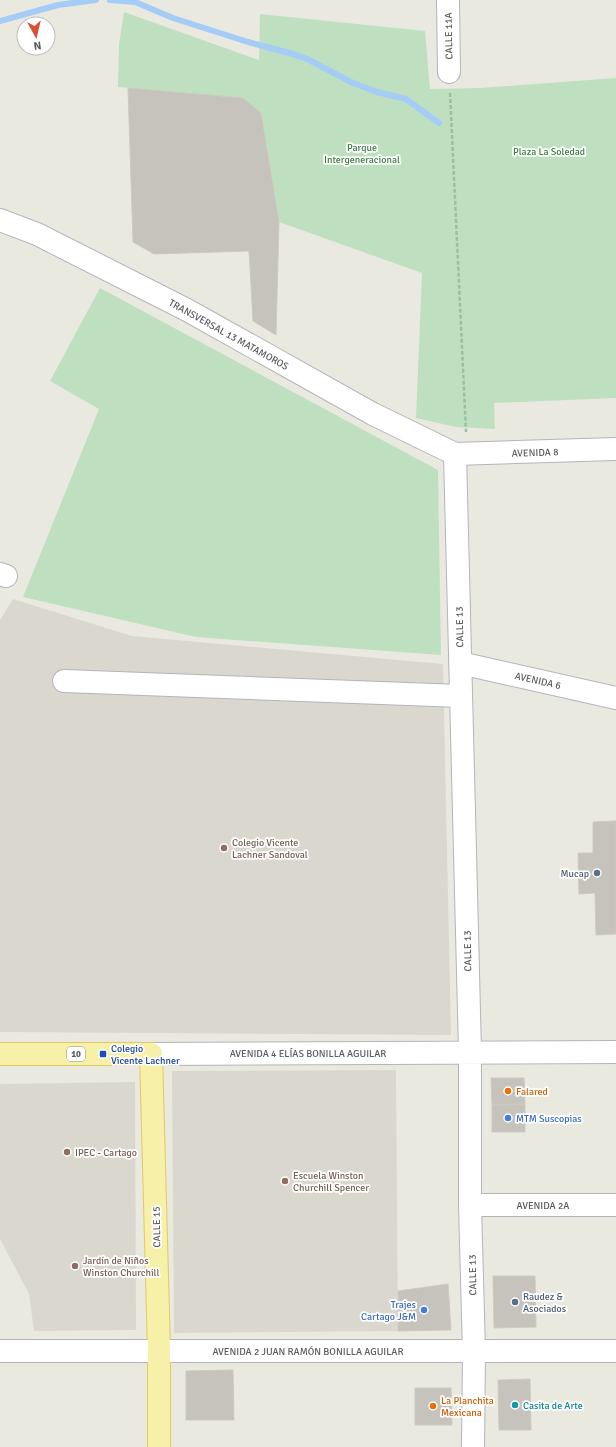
<svg xmlns="http://www.w3.org/2000/svg" width="616" height="1447" viewBox="0 0 616 1447" font-family="Signika,sans-serif">
	<rect width="100%" height="100%" fill="#eae9e0"/>
	<!-- education -->
	<path fill="#dad8ce" d="M13,599L132,636L443,664L451,1035L0,1032V620Z
		M396,1070L398,1331L174,1333L172,1071Z
		M135,1082L136,1330L34,1331L29,1294L0,1239V1084Z"/>
	<!-- green -->
	<path fill="#bee0c1" d="M124,12L259,60L260,14L425,31L430,89L480,88L616,78V398L494,403L495,429L456,427L416,418L422,273L279,222L261,113L243,98L118,87L119,44Z
		M100,288L438,470L441,655L196,637L23,597L99,409L50,381Z"/>
	<g fill="none" stroke-linecap="round" stroke-linejoin="round">
		<!-- stream -->
		<path stroke="#a4ccf6" stroke-width="6" d="M110,0L135,2L173,18L248,42L293,54L307,59L353,83L377,92L406,99L439,123
			M0,21L58,5L96,0"/>
	</g>
	<!-- building -->
	<path fill="#c6c2bc" stroke="#cecabf" d="M128,88L243,98L261,113L279,222L276,335L253,321L249,251L154,254L133,242Z
		M616,821V934L596,935L595,893L579,894L578,853H593V822Z
		M491,1078H524L525,1104L492,1105Z
		M525,1104V1132H492V1105Z
		M493,1276H535L536,1327L494,1328Z
		M448,1284L451,1330L398,1331V1291Z
		M233,1370L234,1420H186V1371Z
		M530,1379L531,1430H499L498,1380Z
		M415,1388H451L452,1425H415Z"/>
	<g fill="none" stroke-linecap="round" stroke-linejoin="round">
		<defs>
			<path id="minor" d="M448,0L449,72
				M0,220L37,234L187,310L373,414L455,454L616,449
				M455,454L470,1052V1205L474,1352L473,1447
				M0,574L6,576
				M460,663L616,698
				M64,681L461,696
				M151,1054L616,1052
				M470,1205H616
				M0,1351H616"/>
			<path id="major" d="M0,1054H151L159,1351V1447"/>
		</defs>
		<!-- minor casing -->
		<use href="#minor" stroke="#b3b5b9" stroke-width="24"/>
		<!-- major casing -->
		<use href="#major" stroke="#e2c861" stroke-width="24"/>
		<!-- path -->
		<path stroke="#99c0a6" stroke-width="2.5" stroke-dasharray="4 2" stroke-linecap="butt" d="M450,93L466,432"/>
		<!-- minor -->
		<use href="#minor" stroke="#fff" stroke-width="22"/>
		<!-- major -->
		<use href="#major" stroke="#f6f0a9" stroke-width="22"/>
	</g>
	<!-- markers -->
	<g fill="#8d6e63" stroke="#fff" stroke-width="1.5">
		<circle cx="224" cy="848" r="4"/>
		<circle cx="67" cy="1152" r="4"/>
		<circle cx="285" cy="1181" r="4"/>
		<circle cx="75" cy="1266" r="4"/>
	</g>
	<g fill="#5c6f8a" stroke="#fff" stroke-width="1.5">
		<circle cx="597" cy="873" r="4"/>
		<circle cx="515" cy="1302" r="4"/>
	</g>
	<rect fill="#1a4fb4" stroke="#fff" stroke-width="1.5" x="99" y="1050" width="8" height="8" rx="2"/>
	<g fill="#e8710a" stroke="#fff" stroke-width="1.5">
		<circle cx="508" cy="1091" r="4"/>
		<circle cx="433" cy="1406" r="4"/>
	</g>
	<g fill="#3f7fe0" stroke="#fff" stroke-width="1.5">
		<circle cx="508" cy="1118" r="4"/>
		<circle cx="424" cy="1310" r="4"/>
	</g>
	<circle fill="#0f9aa8" stroke="#fff" stroke-width="1.5" cx="515" cy="1405" r="4"/>
	<g text-anchor="middle" stroke-width="3.5" stroke-linejoin="round" paint-order="stroke">
		<!-- shield labels -->
		<rect fill="#fff" stroke="#8b8c8f" stroke-width="1" x="67" y="1047" width="18" height="14" rx="3"/>
		<g font-size="9" font-weight="bold" fill="#595b5f">
			<text x="76" y="1057">10</text>
		</g>
		<!-- street labels -->
		<g font-size="10" fill="#595b5f" stroke="#fff">
			<text transform="translate(448 36) rotate(-91)" y="4">CALLE 11A</text>
			<text transform="translate(229 334) rotate(29)" y="4">TRANSVERSAL 13 MATAMOROS</text>
			<text transform="translate(535 452) rotate(-2)" y="4">AVENIDA 8</text>
			<text transform="translate(459 627) rotate(-91)" y="4">CALLE 13</text>
			<text transform="translate(538 680) rotate(13)" y="4">AVENIDA 6</text>
			<text transform="translate(467 951) rotate(-91)" y="4">CALLE 13</text>
			<text x="308" y="1057">AVENIDA 4 ELÍAS BONILLA AGUILAR</text>
			<text x="543" y="1209">AVENIDA 2A</text>
			<text transform="translate(156 1227) rotate(-91)" y="4">CALLE 15</text>
			<text transform="translate(472 1275) rotate(-91)" y="4">CALLE 13</text>
			<text x="308" y="1355">AVENIDA 2 JUAN RAMÓN BONILLA AGUILAR</text>
		</g>
		<!-- park labels -->
		<g font-size="10" fill="#3b7c43" stroke="#fff">
			<text x="362" y="151">Parque<tspan x="362" dy="12">Intergeneracional</tspan></text>
			<text x="549" y="155">Plaza La Soledad</text>
		</g>
		<!-- education labels -->
		<g font-size="10" fill="#785e54" stroke="#fff" text-anchor="start">
			<text x="232" y="846">Colegio Vicente<tspan x="232" dy="12">Lachner Sandoval</tspan></text>
			<text x="75" y="1156">IPEC - Cartago</text>
			<text x="293" y="1179">Escuela Winston<tspan x="293" dy="12">Churchill Spencer</tspan></text>
			<text x="83" y="1264">Jardín de Niños<tspan x="83" dy="12">Winston Churchill</tspan></text>
		</g>
		<!-- service labels -->
		<g font-size="10" fill="#4e5e75" stroke="#fff" text-anchor="end">
			<text x="589" y="877">Mucap</text>
			<text x="523" y="1300" text-anchor="start">Raudez &amp;<tspan x="523" dy="12">Asociados</tspan></text>
		</g>
		<!-- transit labels -->
		<g font-size="10" fill="#164399" stroke="#fff" text-anchor="start">
			<text x="111" y="1052">Colegio<tspan x="111" dy="12">Vicente Lachner</tspan></text>
		</g>
		<!-- food labels -->
		<g font-size="10" fill="#c56008" stroke="#fff" text-anchor="start">
			<text x="516" y="1095">Falared</text>
			<text x="441" y="1404">La Planchita<tspan x="441" dy="12">Mexicana</tspan></text>
		</g>
		<!-- shop labels -->
		<g font-size="10" fill="#366cbe" stroke="#fff" text-anchor="start">
			<text x="516" y="1122">MTM Suscopias</text>
			<text x="416" y="1308" text-anchor="end">Trajes<tspan x="416" dy="12">Cartago J&amp;M</tspan></text>
		</g>
		<!-- culture labels -->
		<g font-size="10" fill="#0d838f" stroke="#fff" text-anchor="start">
			<text x="523" y="1409">Casita de Arte</text>
		</g>
	</g>
	<!-- north arrow -->
	<g transform="translate(36 36) rotate(172)"><circle r="19" fill="#ffffff" stroke="#bdbdbf"/>
	<path d="M0-3L7 15L0 10L-7 15Z" fill="#d75139"/>
	<text y="-6" font-size="11" font-weight="bold" text-anchor="middle" fill="#595b5f">N</text>
	</g>
</svg>
